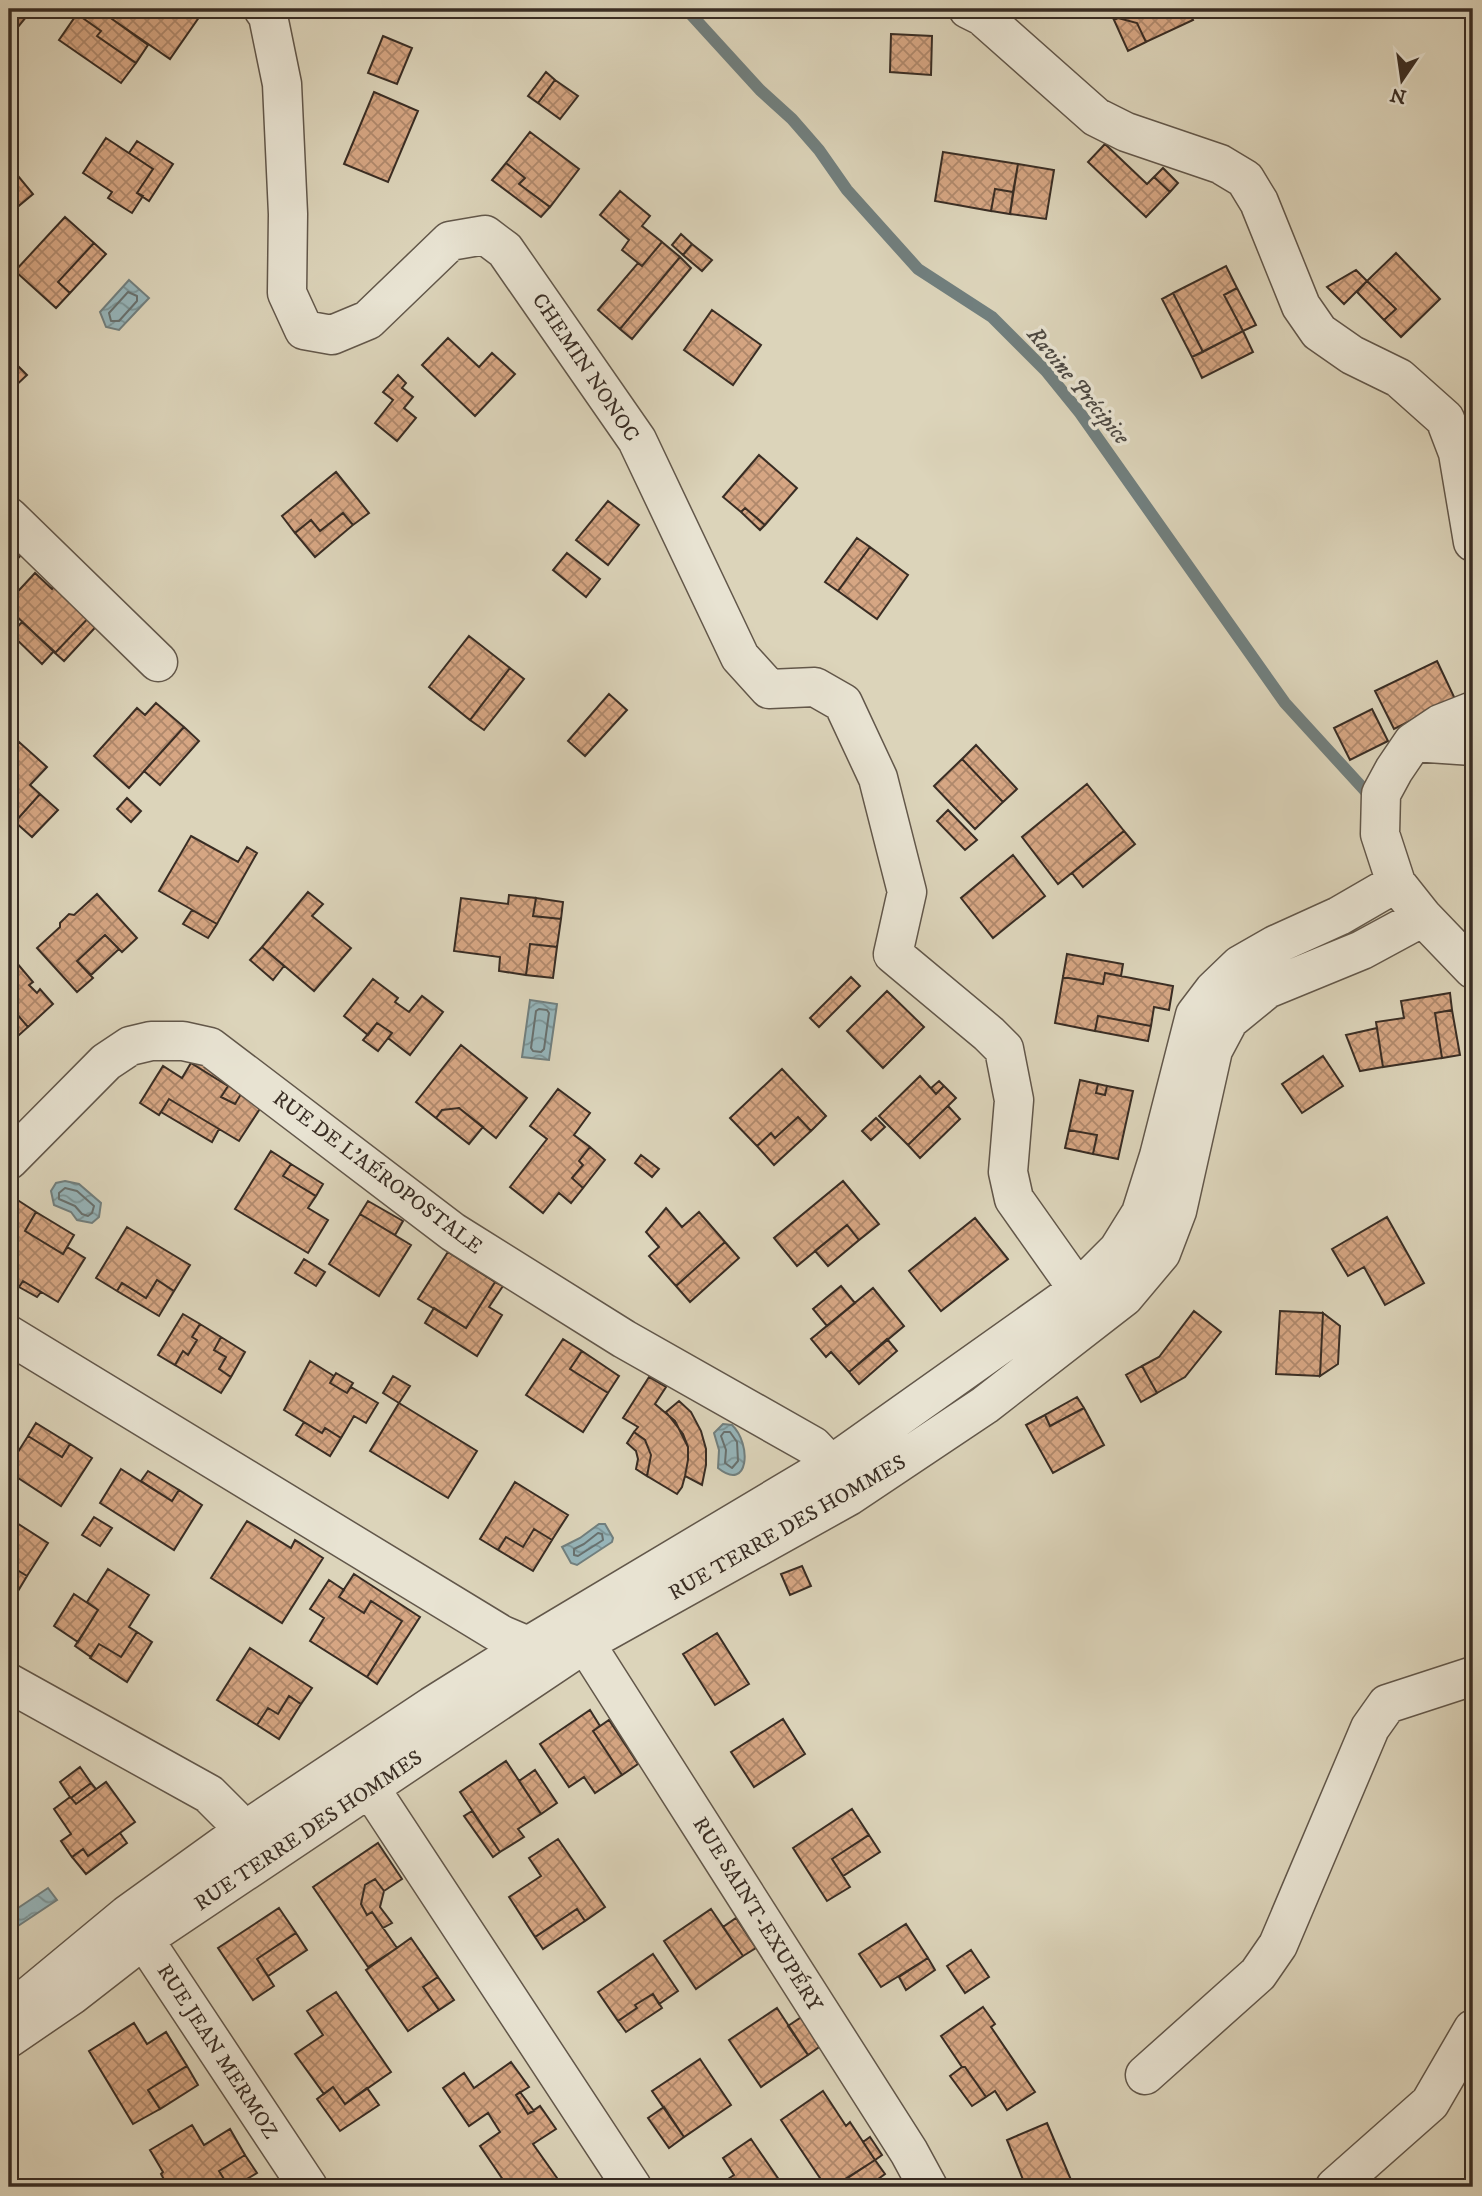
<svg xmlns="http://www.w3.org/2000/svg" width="1482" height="2196" viewBox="0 0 1482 2196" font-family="'IM FELL DW Pica',serif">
	<defs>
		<pattern id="water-waves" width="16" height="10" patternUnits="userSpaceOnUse" patternTransform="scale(1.75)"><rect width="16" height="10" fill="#96b5ba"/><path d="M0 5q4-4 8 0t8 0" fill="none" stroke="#7b9497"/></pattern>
		<pattern id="building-cross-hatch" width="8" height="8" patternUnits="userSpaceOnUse" patternTransform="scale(1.75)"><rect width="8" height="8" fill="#d6a683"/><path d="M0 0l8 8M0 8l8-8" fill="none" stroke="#af886b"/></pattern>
	</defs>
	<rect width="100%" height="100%" fill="#dcd4ba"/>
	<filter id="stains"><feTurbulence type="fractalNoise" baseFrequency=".00286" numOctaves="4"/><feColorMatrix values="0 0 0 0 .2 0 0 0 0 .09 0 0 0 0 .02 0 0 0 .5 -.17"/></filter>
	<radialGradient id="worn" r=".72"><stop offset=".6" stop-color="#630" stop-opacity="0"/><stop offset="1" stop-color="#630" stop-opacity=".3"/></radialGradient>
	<!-- water -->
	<path fill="url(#water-waves)" stroke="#717f7e" stroke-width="2" d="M129,280L149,298L119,330L106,327L100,312Z
		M530,1000L557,1004L549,1060L522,1057Z
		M65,1181L79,1184L101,1203L99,1217L92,1223L77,1220L71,1212L54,1205L51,1191L56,1183Z
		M723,1424L732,1425C752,1444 749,1493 718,1468L719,1450L714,1433Z
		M599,1524H605L613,1538L612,1542L577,1565L571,1563L562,1547L580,1538Z
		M48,1888L57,1900L9,1932V1914Z"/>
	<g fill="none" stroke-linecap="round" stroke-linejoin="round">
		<!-- shore -->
		<path stroke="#68716f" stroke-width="2" d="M128,292L137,296V301L119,321H111L109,313Z
			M539,1009L547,1010L549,1013L544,1049L541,1052L533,1051L531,1048L536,1011Z
			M65,1188L77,1191L94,1206L92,1213L88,1216L82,1214L75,1206L59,1199V1193Z
			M724,1432H730L737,1442L738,1461L732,1468L725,1463L726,1450L721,1436Z
			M598,1533L602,1534L603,1540L578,1556L574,1555V1549L584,1544Z"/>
		<!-- stream -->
		<path stroke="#717f7e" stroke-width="12" d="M686,9L760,90L792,119L819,150L847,190L918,269L992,317L1046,371L1080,413L1285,703L1370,796"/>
	</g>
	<!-- building -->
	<path fill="url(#building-cross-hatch)" stroke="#392d24" stroke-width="2" d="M18,9L27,16L9,38V10Z
		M80,9H118L112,19L148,45L136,63L97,36L101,31L77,14Z
		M118,9H196L202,13L170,59L112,19Z
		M1108,9H1187L1193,20L1146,42L1137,23L1118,18L1114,20Z
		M77,14L101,31L97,36L136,63L121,83L59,40Z
		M1118,18L1137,23L1146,42L1128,51L1114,20Z
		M891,34L932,36L931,75L890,72Z
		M383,36L412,48L397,84L368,73Z
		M546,72L555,80L538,103L528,96Z
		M555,80L578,96L560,119L538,103Z
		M374,92L418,111L388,182L344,164Z
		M530,132L579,169L550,207L519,184L525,178L506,163Z
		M106,138L153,169L137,193L143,196L132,213L108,198L112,192L83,173Z
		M137,141L173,164L149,201L137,193L153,169L129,153Z
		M1105,144L1147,184L1154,177L1170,192L1146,217L1088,162Z
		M943,152L1018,164L1013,192L995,189L991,211L935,201Z
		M506,163L525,178L519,184L550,207L541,217L492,180Z
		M1018,164L1054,170L1046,219L1010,214Z
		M9,165L33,194L9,214Z
		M1163,168L1178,183L1170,192L1154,177Z
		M995,189L1013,192L1010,214L991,211Z
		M620,191L650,216L642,226L662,242L642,266L622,250L629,240L600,215Z
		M65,217L94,243L58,282L70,293L56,308L15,271Z
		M681,234L692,244L683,255L672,245Z
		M662,242L680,257L620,329L598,310L638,263L642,266Z
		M94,243L106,254L70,293L58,282Z
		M692,244L712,260L702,271L683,255Z
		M1396,253L1440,299L1401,337L1384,320L1396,309L1367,281Z
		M680,257L691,268L632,339L620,329Z
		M1226,266L1237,288L1224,295L1243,331L1203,352L1173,293Z
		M1356,270L1367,281L1344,304L1327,287Z
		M1367,281L1396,309L1384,320L1357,292Z
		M1237,288L1256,325L1243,331L1224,295Z
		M1173,293L1203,352L1192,357L1162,299Z
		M712,310L761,345L733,385L684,350Z
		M1243,331L1253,352L1202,378L1192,357Z
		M448,338L479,367L492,353L515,374L475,416L422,365Z
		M9,356L18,366L9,374Z
		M18,366L27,375L9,392V374Z
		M398,375L406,383L402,388L413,397L404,408L416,418L397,441L375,423L393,400L383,392Z
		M759,455L797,488L765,525L745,508L741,512L723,497Z
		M336,472L369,513L353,525L343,513L320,531L311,520L295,533L282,516Z
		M608,501L639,525L608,565L576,540Z
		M745,508L765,525L760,530L741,512Z
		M343,513L353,525L315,557L295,533L311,520L320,531Z
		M857,538L870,547L838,591L825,582Z
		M9,542L22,554L9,568Z
		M870,547L908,575L877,619L838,591Z
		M567,553L600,579L586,597L553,570Z
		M35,573L52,589L62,578L96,610L55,653L9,609V601Z
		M96,610L104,618L64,661L55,653Z
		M22,622L54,651L42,664L11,634Z
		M469,636L510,668L470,720L429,687Z
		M1437,661L1455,699L1394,729L1375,691Z
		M510,668L524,679L484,730L470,720Z
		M609,694L627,710L585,756L568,741Z
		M156,703L184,727L129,788L94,756L137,708L145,715Z
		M1372,709L1388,741L1350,760L1334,728Z
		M184,727L199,741L160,785L144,771Z
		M19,742L47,767L30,785L40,794L15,822L9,816V753Z
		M976,745L1017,789L1003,802L962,759Z
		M962,759L1003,802L975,829L934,786Z
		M1087,784L1124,831L1058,884L1022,837Z
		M40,794L58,810L32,837L15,822Z
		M127,798L141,811L131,822L117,809Z
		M948,810L977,840L965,850L937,821Z
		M1124,831L1135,844L1083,887L1072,873Z
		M191,836L238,862L247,847L257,853L217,924L159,891Z
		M1013,855L1045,896L993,938L961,898Z
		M308,892L323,904L312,916L351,948L314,991L262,947Z
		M97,894L137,938L122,952L105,935L77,961L93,978L77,992L37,948L60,927V923L69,914L74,915Z
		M509,895L536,898L533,916L561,919L557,947L530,944L526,975L499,971L500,957L454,951L461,898L508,904Z
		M536,898L563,902L561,919L533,916Z
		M192,910L217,924L208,938L183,924Z
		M105,935L119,949L91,975L77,961Z
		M530,944L557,947L553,978L526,975Z
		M262,947L284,966L273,980L250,960Z
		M1067,954L1123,964L1121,976L1105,973L1103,984L1063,977Z
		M16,962L33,982L29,985L37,993L40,989L53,1004L28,1027L16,1013L9,1020V969Z
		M1105,973L1173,986L1169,1010L1154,1007L1151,1026L1098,1016L1095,1031L1055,1023L1063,977L1103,984Z
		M851,977L860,986L819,1027L810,1018Z
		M373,979L398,998L395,1002L409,1012L422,996L443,1012L410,1055L388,1038L392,1033L377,1023L368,1035L344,1016Z
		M887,991L924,1027L883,1068L847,1031Z
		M1450,993L1452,1010L1435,1013L1442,1058L1383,1067L1376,1022L1404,1018L1401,1001Z
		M1452,1010L1460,1055L1442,1058L1435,1013Z
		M16,1013L28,1027L9,1044V1020Z
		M1098,1016L1151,1026L1148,1041L1095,1031Z
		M377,1023L392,1033L378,1051L363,1040Z
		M1377,1028L1383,1067L1360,1071L1346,1035Z
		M461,1045L527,1098L496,1138L459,1108L442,1110L436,1118L416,1102Z
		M1323,1056L1343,1086L1302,1113L1282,1084Z
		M194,1059L244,1089L235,1104L221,1097L228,1086L191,1063Z
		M191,1063L228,1086L221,1097L235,1104L244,1089L265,1101L239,1141L169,1099L159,1115L140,1103L163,1066L182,1078Z
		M782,1069L826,1116L811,1131L798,1117L775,1138L771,1133L757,1146L730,1118Z
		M920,1076L936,1094L944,1086L956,1098L908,1145L879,1116Z
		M1080,1080L1098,1084L1096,1093L1105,1095L1107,1086L1133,1091L1118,1159L1093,1154L1097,1135L1069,1130Z
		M939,1081L944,1086L936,1094L931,1088Z
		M1098,1084L1107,1086L1105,1095L1096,1093Z
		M558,1089L590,1113L574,1135L590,1147L579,1161L583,1165L572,1178L583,1188L571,1203L559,1193L543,1213L510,1187L547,1139L530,1126Z
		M169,1099L219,1129L212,1142L161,1112Z
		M948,1106L960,1119L920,1158L908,1145Z
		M459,1108L483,1127L469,1144L436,1118L442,1110Z
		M798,1117L811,1131L774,1165L757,1146L771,1133L775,1138Z
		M876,1118L885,1127L871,1140L862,1131Z
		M1069,1130L1097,1135L1093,1154L1065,1148Z
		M590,1147L605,1160L583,1188L572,1178L583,1165L579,1161Z
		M271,1151L291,1164L283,1176L316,1196L308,1208L328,1220L308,1253L235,1209Z
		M641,1155L659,1169L652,1177L635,1163Z
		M291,1164L323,1184L316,1196L283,1176Z
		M843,1181L879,1224L859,1240L847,1225L797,1266L774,1238Z
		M16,1199L36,1212L25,1231L63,1254L67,1247L85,1258L58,1302L23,1281L19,1287L9,1281V1211Z
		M368,1201L403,1221L395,1235L360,1214Z
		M666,1208L682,1227L699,1212L725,1242L676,1286L649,1256L659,1247L646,1232Z
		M36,1212L74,1235L63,1254L25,1231Z
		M360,1214L411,1245L379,1296L329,1264Z
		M1387,1217L1424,1283L1385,1305L1364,1267L1348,1276L1332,1249Z
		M975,1218L1008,1259L941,1311L909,1271Z
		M847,1225L859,1240L828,1266L815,1251Z
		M127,1227L190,1265L174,1291L157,1280L146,1298L122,1283L117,1291L96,1278Z
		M725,1242L739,1258L690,1302L676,1286Z
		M448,1252L495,1282L466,1328L418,1299Z
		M304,1259L325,1272L316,1286L295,1273Z
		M157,1280L174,1291L159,1316L117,1291L122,1283L146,1298Z
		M23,1281L41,1292L37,1297L19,1287Z
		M495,1282L503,1286L489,1307L502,1315L477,1356L425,1323L434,1308L466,1328Z
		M841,1286L855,1303L827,1326L813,1309Z
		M873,1288L904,1326L849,1372L831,1352L826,1357L811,1339Z
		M1194,1311L1221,1332L1185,1377L1157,1393L1142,1366L1159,1357Z
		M1280,1311L1323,1313L1320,1376L1276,1374Z
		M1323,1313L1340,1326L1338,1364L1320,1376Z
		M183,1314L200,1324L192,1337L197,1340L188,1355L183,1351L175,1365L158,1355Z
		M200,1324L221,1337L214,1350L226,1357L219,1369L231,1377L221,1393L175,1365L183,1351L188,1355L197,1340L192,1337Z
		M221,1337L245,1352L231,1377L219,1369L226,1357L214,1350Z
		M563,1339L582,1351L570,1369L608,1393L583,1432L526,1395Z
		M887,1339L897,1351L859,1384L849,1372Z
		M582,1351L619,1376L608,1393L570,1369Z
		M310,1361L334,1376L330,1383L347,1393L351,1387L378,1403L366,1423L354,1416L341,1438L325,1428L322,1433L284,1410Z
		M1142,1366L1157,1393L1141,1402L1126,1375Z
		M336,1373L353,1383L347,1393L330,1383Z
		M393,1376L410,1386L399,1403L383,1393Z
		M649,1377L666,1387L655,1404L675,1421L688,1447V1460L685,1476L682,1487L677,1494L647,1476L651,1455L645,1440L634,1432L638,1427L623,1418Z
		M1077,1397L1084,1408L1050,1426L1045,1415Z
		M679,1401L691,1412L701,1431L706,1449V1465L702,1485L685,1476L688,1460V1447L683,1434L666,1412Z
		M399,1403L477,1451L448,1498L370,1451Z
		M1084,1408L1104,1445L1053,1473L1026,1425L1045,1415L1050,1426Z
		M304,1422L322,1433L325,1428L341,1438L330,1456L296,1435Z
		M36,1423L70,1444L62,1457L28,1436Z
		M634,1432L645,1440L651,1455L647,1476L636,1469L638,1459L636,1451L627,1443Z
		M28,1436L62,1457L70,1444L92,1458L61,1506L9,1472V1466Z
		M121,1469L172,1501L179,1490L202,1505L174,1550L100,1503Z
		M148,1471L179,1490L172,1501L141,1481Z
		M515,1482L568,1515L552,1540L534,1529L523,1547L506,1537L498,1550L480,1539Z
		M94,1517L112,1528L100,1546L82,1535Z
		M9,1518L48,1543L27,1576L9,1565Z
		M247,1521L291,1548L295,1540L323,1558L282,1623L211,1578Z
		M534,1529L552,1540L533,1571L498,1550L506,1537L523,1547Z
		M9,1565L27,1576L18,1591L9,1585Z
		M802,1566L811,1586L790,1595L781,1574Z
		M108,1569L149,1595L129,1627L137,1632L121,1657L99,1644L91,1657L75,1646L98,1610L87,1602Z
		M354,1574L420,1617L377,1684L367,1677L402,1621L371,1601L364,1613L339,1597Z
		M329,1580L344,1590L339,1597L364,1613L371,1601L402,1621L367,1677L310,1641L324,1618L310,1609Z
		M74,1594L98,1610L78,1642L54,1626Z
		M137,1632L152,1642L127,1682L90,1658L99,1644L121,1657Z
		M717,1633L749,1684L715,1705L683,1654Z
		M250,1648L312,1688L301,1704L289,1696L278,1714L268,1708L257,1725L217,1700Z
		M289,1696L301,1704L279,1739L257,1725L268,1708L278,1714Z
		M590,1710L600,1726L593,1731L622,1775L595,1793L584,1777L569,1787L540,1744Z
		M783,1719L805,1754L754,1787L731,1752Z
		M609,1720L638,1764L622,1775L593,1731Z
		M506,1761L541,1814L518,1829L524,1837L500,1852L460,1792Z
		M80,1767L91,1783L71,1798L76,1804L106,1782L135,1822L88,1856L83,1849L72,1857L61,1841L71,1834L54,1809L70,1797L60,1782Z
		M535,1770L557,1803L541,1814L519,1781Z
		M91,1783L96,1789L76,1804L71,1798Z
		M852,1809L869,1835L832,1859L850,1887L827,1901L793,1848Z
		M472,1811L500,1852L493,1857L464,1816Z
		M120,1833L127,1843L86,1874L72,1857L83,1849L88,1856Z
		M869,1835L880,1852L843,1876L832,1859Z
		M558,1839L605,1907L585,1921L577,1909L535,1937L509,1897L541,1876L529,1858Z
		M378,1843L402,1879L384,1891L375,1879L365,1885L361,1904L367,1915L372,1912L397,1948L368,1967L313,1887Z
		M375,1879L384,1891L380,1907L392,1923L383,1928L372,1912L367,1915L361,1904L365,1885Z
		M279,1908L296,1933L257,1959L274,1986L253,2000L218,1948Z
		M577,1909L585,1921L543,1949L535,1937Z
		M711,1909L743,1956L696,1989L664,1941Z
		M736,1918L756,1948L743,1956L723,1927Z
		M906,1924L928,1958L881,1987L859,1954Z
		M296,1933L307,1950L268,1976L257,1959Z
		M411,1938L438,1977L423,1987L439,2010L408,2031L366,1970Z
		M971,1950L989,1977L965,1993L947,1966Z
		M653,1954L678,1991L659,2004L653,1994L635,2005L637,2008L618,2021L598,1992Z
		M928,1958L935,1970L906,1990L899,1977Z
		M438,1977L454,2000L439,2010L423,1987Z
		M336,1992L391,2072L345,2104L333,2087L324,2094L295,2054L323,2035L307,2011Z
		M653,1994L662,2008L626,2032L618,2021L637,2008L635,2005Z
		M983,2007L995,2024L991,2027L1035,2092L1007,2110L995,2091L986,2097L965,2067H962L941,2036Z
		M777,2008L808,2055L761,2087L729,2040Z
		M803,2016L822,2045L808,2055L788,2026Z
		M134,2023L147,2044L166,2032L187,2066L148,2090L160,2109L133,2124L89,2051Z
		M700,2059L731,2105L684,2137L652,2091Z
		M511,2062L529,2087L516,2095L528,2114L540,2106L556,2129L533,2144L557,2178L544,2187H508L480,2146L500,2132L488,2113L469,2126L443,2088L464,2073L474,2088Z
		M187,2066L198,2085L160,2109L148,2090Z
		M962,2067H965L986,2097L972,2106L950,2076Z
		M333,2087L345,2104L367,2088L379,2105L340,2131L317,2099Z
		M823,2091L846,2126L850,2122L875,2160L834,2187H826L781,2120Z
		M520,2092L534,2111L528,2114L516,2095Z
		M664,2107L684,2137L669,2148L648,2118Z
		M1047,2123L1074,2187H1026L1007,2140Z
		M192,2125L204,2145L230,2129L245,2155L219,2171L229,2187H168L161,2174L163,2172L150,2150Z
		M870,2137L882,2155L875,2160L863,2142Z
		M751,2139L784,2187H716L734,2175L723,2158Z
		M245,2155L257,2173L233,2187H229L219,2171Z
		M875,2160L885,2174L867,2187H846L842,2181Z"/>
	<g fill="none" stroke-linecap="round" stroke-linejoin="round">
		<defs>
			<path id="minor" d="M263,9L268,16L282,84L288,214L287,293L304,330L332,335L368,320L450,241L485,235L505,250L637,440L740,657L769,689L815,687L843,703L878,778L907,892L893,954L989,1034L1004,1049L1014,1100L1008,1172L1014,1199L1072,1281L1102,1314
				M968,9L982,16L1096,117L1126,132L1220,164L1245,179L1259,202L1301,306L1319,332L1352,355L1399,378L1445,419L1458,453L1473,542
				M9,517L158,662
				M1473,711L1440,724L1413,742L1394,770L1381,794L1380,834L1396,883L1423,917L1473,969
				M1413,742L1473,746
				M9,1160L106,1062L130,1046L151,1041H183L210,1047L453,1232L624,1339L813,1446L831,1465L844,1487
				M9,1335L502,1635L528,1646
				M571,1621L909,2152L928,2187
				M9,1683L209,1794L233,1818L238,1835
				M370,1788L632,2187
				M131,1920L308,2187
				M16,2007L127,1915L238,1835L432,1706L528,1646L831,1465L1079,1289L1118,1250L1141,1213L1159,1156L1195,1015L1214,990L1240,965L1275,945L1339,916L1396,883
				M9,2038L72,1995L144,1939L587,1642L849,1496L985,1405L1102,1314L1124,1297L1161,1253L1177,1211L1213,1050L1229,1020L1267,989L1362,950L1423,917
				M1145,2075L1258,1974L1278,1945L1370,1728L1387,1704L1473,1676
				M1335,2187L1430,2103L1473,2029"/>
		</defs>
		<!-- minor casing -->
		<use href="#minor" stroke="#62574a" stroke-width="41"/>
		<!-- minor -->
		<use href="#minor" stroke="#e8e3d2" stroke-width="38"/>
	</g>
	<g text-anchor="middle" stroke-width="7" stroke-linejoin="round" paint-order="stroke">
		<!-- street labels -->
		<g font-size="21" fill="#392d24" stroke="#e8e3d2">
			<text transform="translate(586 367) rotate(56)" y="7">CHEMIN NONOC</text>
			<text transform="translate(378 1172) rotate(37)" y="7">RUE DE L'AÉROPOSTALE</text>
			<text transform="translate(787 1527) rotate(-30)" y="7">RUE TERRE DES HOMMES</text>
			<text transform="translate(308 1830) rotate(-34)" y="7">RUE TERRE DES HOMMES</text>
			<text transform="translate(758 1914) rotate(58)" y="7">RUE SAINT-EXUPÉRY</text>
			<text transform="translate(218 2051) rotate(57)" y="7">RUE JEAN MERMOZ</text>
		</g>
		<!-- water labels -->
		<g font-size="23" font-style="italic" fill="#4c4842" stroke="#e8e3d2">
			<text transform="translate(1079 385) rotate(50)" y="8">Ravine Précipice</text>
		</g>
	</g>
	<!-- margin -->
	<rect width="1482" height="2196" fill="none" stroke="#dcd4ba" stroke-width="35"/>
	<rect x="10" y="10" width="1461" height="2175" fill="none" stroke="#392d24" stroke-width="3.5"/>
	<rect x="18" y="18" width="1447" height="2161" fill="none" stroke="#392d24" stroke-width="2"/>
	<!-- north arrow -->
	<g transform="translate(1402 80) rotate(193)" stroke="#e8e3d2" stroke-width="5" paint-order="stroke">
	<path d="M0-5L12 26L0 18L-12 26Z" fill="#392d24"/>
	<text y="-10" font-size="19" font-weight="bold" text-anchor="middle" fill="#392d24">N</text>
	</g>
	<rect width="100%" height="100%" filter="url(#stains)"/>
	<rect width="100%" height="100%" fill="url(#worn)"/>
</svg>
